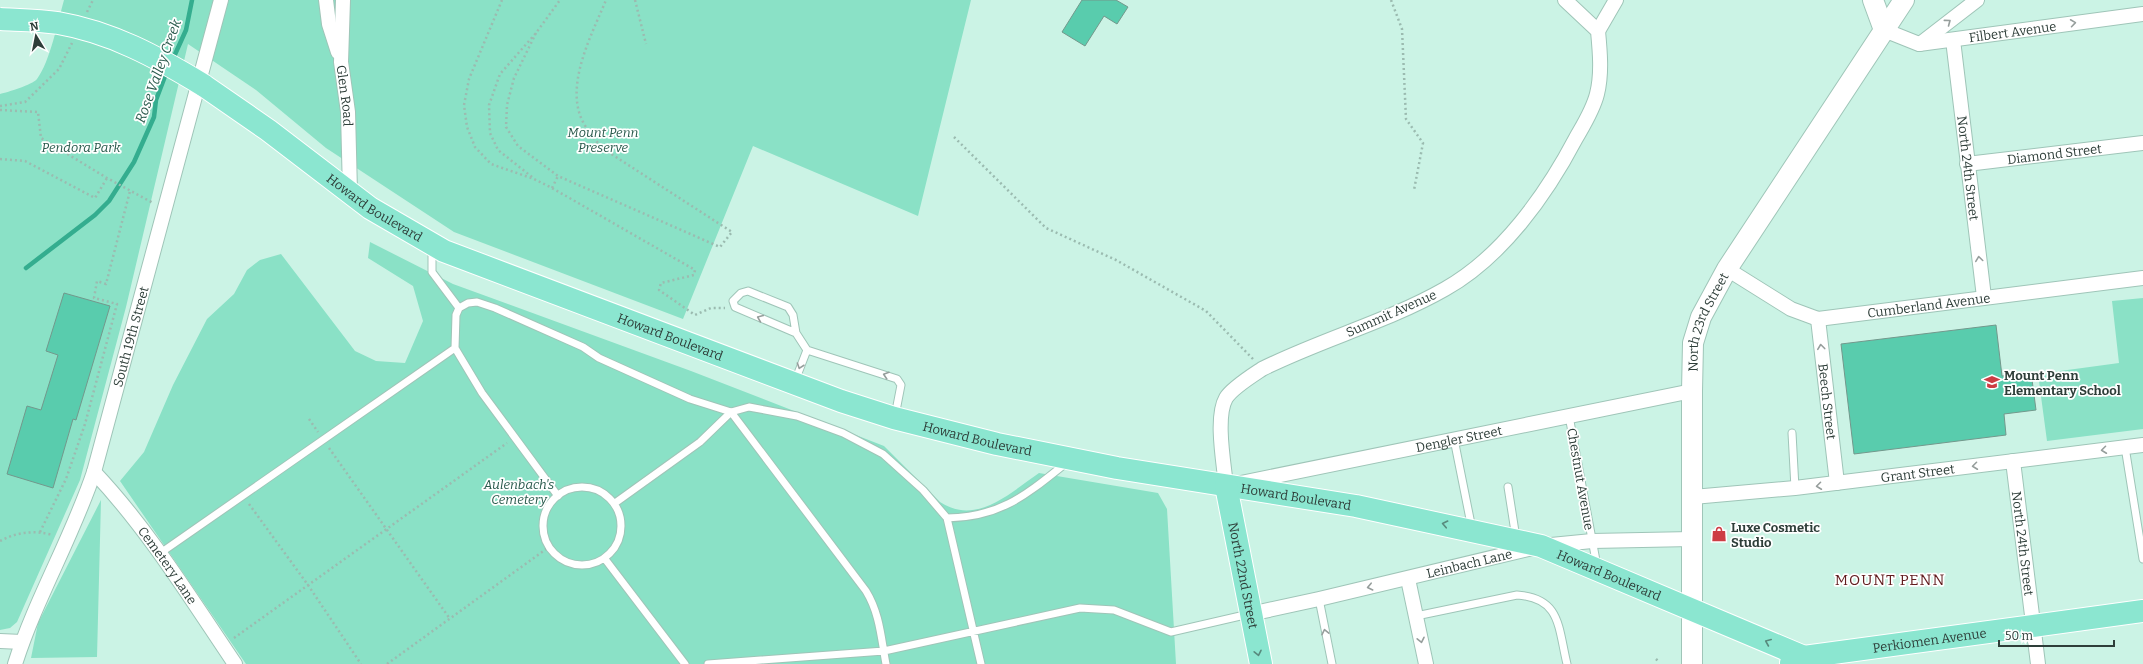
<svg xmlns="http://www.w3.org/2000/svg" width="2143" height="664" viewBox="0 0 2143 664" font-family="Bitter,serif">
	<rect width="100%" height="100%" fill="#cbf3e5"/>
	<!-- green -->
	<path fill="#8ae1c6" d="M64,0H971L918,216L753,146L683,319L454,232L326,148L256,90L188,44L126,307L80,480L17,622L10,628L0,630V94C8,92 32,85 37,79C50,62 58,21 64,0Z
		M370,242L453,284L691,371L884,446L940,502C976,526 1010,493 1039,473L1158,493L1167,509L1176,664H246L120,481L144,452L173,385L207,319L234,294L247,270L260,260L281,254L355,351L376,361L405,363L423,321L413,286L368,258Z
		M2143,298V429L2047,441L2038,374L2119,363L2112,301Z
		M101,500L97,657L31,658L38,623Z"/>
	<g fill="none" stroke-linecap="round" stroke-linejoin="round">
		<!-- stream -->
		<path stroke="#34ad8f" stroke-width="4.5" d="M172,61L186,30L192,0
			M26,268L95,215L109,201L134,162L154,117L156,100L167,71"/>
	</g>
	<!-- building -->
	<path fill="#59ccad" stroke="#73988c" d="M1082,0H1116L1128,7L1117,24L1104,16L1085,46L1062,32Z
		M64,293L110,306L76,420L73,419L53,488L7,474L27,406L41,410L58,355L46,351Z
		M1996,325L2002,376L2031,372L2036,410L2004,414L2006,435L1854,454L1841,344Z"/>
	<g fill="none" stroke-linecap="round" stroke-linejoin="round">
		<defs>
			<path id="lane" d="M432,247V272L459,308
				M796,333L735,307L733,301L741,293L748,291L788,307L793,315L796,333L807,350L897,379L901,385L895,416
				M455,348L456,315L459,308L468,303L477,302L495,308L583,347L599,358L690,399L731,412L749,407L797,416L843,433L883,454L923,490L947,518C1001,517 1026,495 1066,463
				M795,381L807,350
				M1569,416L1597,566
				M1792,433L1795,488
				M1454,439L1472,529
				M2125,447L2143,559
				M543 526a39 39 0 1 1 78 0a39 39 0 1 1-78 0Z
				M1508,487L1516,538
				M615,503L700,442L731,412L866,591C880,614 881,638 886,664
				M947,518L981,664
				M159,554L455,348L482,393L558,496
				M605,559L685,664
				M1319,599L1332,664
				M1416,616L1517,595C1561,598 1558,627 1567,664
				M708,664L884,651L1080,608L1114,610L1171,632L1249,614"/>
			<g id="street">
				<path d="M326,0L329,24L338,52"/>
				<path id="s1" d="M343,0L341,62L348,112L350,192"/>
				<path id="s2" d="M1565,0L1598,31C1600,52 1602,74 1597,94C1593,110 1584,124 1576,138C1546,195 1502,257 1445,289C1387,322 1322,339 1262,369C1253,375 1232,388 1226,398C1215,417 1224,464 1226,486L1692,391"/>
				<path id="s3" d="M1884,30L1919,44L2143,14"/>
				<path d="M1598,31L1616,0"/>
				<path id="s4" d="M1953,40L1984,297"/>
				<path d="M1920,44L1977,0"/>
				<path id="s5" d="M1967,164L2143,143"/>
				<path id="s6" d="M1727,269L1791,309L1818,319L2143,278"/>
				<path id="s7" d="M1818,319L1837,483"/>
				<path id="s8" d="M2013,461L2038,664"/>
				<path id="s9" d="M94,472C148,529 191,599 235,664"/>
				<path id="s10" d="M1693,497L1795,488L2143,445"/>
				<path d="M1408,579L1426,664"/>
				<path id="s11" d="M1250,614L1319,599L1541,546L1592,541L1692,539"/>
				<path d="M0,641L22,642"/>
				<path id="s12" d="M15,664C36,598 72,538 94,472L221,0"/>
			</g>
			<g id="secondary">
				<path d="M1873,0L1884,30"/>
				<path id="s13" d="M1692,664V391L1693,343L1701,317L1727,269L1904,0"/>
			</g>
			<g id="primary">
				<path id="s14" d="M203,85L268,130L370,208L444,251L841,401L894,418L997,444L1117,468L1356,506L1541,546L1804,657"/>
				<path id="s15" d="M1226,486L1261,664"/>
				<path id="s16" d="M1791,663L1804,657L2143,611"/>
			</g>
		</defs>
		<!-- lane casing -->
		<use href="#lane" stroke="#9fc5b8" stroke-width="9"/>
		<!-- street casing -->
		<use href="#street" stroke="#9fc5b8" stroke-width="16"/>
		<!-- secondary casing -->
		<use href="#secondary" stroke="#9fc5b8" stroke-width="22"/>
		<!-- primary casing -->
		<use href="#primary" stroke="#fff" stroke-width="24"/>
		<!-- path -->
		<path stroke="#9bbbb0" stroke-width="2.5" stroke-dasharray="2 3" stroke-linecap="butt" d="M502,0L469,79L464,105L467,127L475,147L491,164L534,179L552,188L695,270L694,275L661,283L659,290L695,315L711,308H725
			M635,0L646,44
			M1391,0L1402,29L1406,119L1423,143L1414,190
			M87,12L93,0
			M536,33L514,78L507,105L506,127L518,146L558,176L720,247L732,232L602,148C593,137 583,126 579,112C569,76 593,32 606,0
			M0,106L25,102L59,69L72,43
			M0,110L38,112L41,138L107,178L153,203
			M954,137L1046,228L1116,260L1206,311L1253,359
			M0,159L25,161L95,198L107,178
			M532,177L498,150L490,133L489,105L500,74L536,33L560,0
			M552,188L558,176
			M309,419L318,432
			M329,448L450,619
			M249,504L308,585L361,664
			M40,532L66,479L85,424L117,304L94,298L97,281L106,284L130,191
			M0,541C17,532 34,530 53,535
			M234,638L507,443
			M1656,659L1659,662
			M387,664L549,547"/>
		<!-- lane -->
		<use href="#lane" stroke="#fff" stroke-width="7"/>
		<!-- street -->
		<use href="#street" stroke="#fff" stroke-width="14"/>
		<!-- secondary -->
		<use href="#secondary" stroke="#fff" stroke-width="20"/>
		<!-- primary -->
		<use href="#primary" stroke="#8be6d0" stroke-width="22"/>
		<defs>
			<path id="primary-bridge" d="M0,19C19,20 39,20 58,23C111,32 157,57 203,85"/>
		</defs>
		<!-- primary-bridge casing -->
		<use href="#primary-bridge" stroke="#fff" stroke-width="24" stroke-linecap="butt"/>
		<!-- primary-bridge -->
		<use href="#primary-bridge" stroke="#8be6d0" stroke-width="22"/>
	</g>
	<!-- one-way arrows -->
	<defs><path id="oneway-chevron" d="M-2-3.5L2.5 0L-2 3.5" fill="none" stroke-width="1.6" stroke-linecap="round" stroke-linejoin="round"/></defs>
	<g stroke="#969e9c">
		<use href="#oneway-chevron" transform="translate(1948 22) rotate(-37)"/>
		<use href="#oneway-chevron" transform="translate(2073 23) rotate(-8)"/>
		<use href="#oneway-chevron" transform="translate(1979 259) rotate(-98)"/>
		<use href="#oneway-chevron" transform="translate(760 318) rotate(-157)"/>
		<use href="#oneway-chevron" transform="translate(1821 347) rotate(-97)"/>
		<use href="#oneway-chevron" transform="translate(800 366) rotate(109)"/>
		<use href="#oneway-chevron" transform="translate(886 375) rotate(-162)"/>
		<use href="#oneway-chevron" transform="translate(2104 450) rotate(173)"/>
		<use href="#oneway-chevron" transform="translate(1975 466) rotate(173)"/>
		<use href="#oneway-chevron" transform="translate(1819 486) rotate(173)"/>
		<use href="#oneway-chevron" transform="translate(1370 587) rotate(167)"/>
		<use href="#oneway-chevron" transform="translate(1325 632) rotate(-102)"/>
		<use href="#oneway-chevron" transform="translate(1421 640) rotate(78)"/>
	</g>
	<g stroke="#588a7d">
		<use href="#oneway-chevron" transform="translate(1445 524) rotate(-168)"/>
		<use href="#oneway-chevron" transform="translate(1768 642) rotate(-157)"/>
		<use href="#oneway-chevron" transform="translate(1258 653) rotate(78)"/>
	</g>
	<!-- icons -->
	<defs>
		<symbol id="school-bare" viewBox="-9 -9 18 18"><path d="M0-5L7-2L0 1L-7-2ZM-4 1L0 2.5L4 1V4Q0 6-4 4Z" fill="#cd3d44" stroke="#fff" stroke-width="2.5" paint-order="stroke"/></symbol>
		<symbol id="shop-bare" viewBox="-9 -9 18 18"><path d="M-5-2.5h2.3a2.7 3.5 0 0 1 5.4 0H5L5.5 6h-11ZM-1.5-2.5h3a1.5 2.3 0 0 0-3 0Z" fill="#cd3d44" stroke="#fff" stroke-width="2.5" paint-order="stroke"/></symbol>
	</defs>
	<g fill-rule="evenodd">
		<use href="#school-bare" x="1981" y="371" width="22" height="22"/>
		<use href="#shop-bare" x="1708" y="523" width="22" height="22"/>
	</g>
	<g text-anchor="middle" stroke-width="3.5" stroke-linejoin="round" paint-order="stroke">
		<!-- street labels -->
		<g font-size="13" fill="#2e3e39" stroke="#fff">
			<text dy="5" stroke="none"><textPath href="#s3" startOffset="132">Filbert Avenue</textPath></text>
			<text dy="5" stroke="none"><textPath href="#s1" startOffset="96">Glen Road</textPath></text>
			<text dy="5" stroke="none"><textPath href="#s5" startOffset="88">Diamond Street</textPath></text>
			<text dy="5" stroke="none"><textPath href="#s4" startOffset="129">North 24th Street</textPath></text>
			<text dy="5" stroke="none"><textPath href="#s14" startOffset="211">Howard Boulevard</textPath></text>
			<text dy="5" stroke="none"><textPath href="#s6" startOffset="216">Cumberland Avenue</textPath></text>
			<text transform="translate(1391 313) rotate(-24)" y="5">Summit Avenue</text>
			<text dy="5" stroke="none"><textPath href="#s13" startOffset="345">North 23rd Street</textPath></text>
			<text dy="5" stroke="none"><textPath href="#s12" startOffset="348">South 19th Street</textPath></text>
			<text dy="5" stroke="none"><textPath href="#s14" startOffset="535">Howard Boulevard</textPath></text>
			<text dy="5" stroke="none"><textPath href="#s7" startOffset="83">Beech Street</textPath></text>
			<text dy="5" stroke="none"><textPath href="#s14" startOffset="859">Howard Boulevard</textPath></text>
			<text dy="5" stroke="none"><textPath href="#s2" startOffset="933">Dengler Street</textPath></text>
			<text dy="5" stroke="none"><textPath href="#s10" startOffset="226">Grant Street</textPath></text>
			<text transform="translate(1581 479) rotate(80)" y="5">Chestnut Avenue</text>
			<text dy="5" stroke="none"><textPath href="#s14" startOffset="1183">Howard Boulevard</textPath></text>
			<text dy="5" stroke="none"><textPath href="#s8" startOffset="83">North 24th Street</textPath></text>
			<text dy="5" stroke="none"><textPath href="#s11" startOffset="225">Leinbach Lane</textPath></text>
			<text dy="5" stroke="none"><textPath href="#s9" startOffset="119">Cemetery Lane</textPath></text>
			<text dy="5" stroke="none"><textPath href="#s14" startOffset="1507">Howard Boulevard</textPath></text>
			<text dy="5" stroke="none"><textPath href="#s15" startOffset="91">North 22nd Street</textPath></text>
			<text dy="5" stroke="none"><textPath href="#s16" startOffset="141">Perkiomen Avenue</textPath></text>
		</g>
		<!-- park labels -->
		<g font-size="13" font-style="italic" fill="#28594b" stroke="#fff">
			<text x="603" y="137">Mount Penn<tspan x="603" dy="15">Preserve</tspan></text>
			<text x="81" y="152">Pendora Park</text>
			<text x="519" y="489">Aulenbach's<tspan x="519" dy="15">Cemetery</tspan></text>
		</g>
		<!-- poi labels -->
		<g font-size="13" font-weight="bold" fill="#2e3e39" stroke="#fff" text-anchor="start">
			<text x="2004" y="380">Mount Penn<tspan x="2004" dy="15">Elementary School</tspan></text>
			<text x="1731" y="532">Luxe Cosmetic<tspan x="1731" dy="15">Studio</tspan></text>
		</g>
		<!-- water labels -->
		<g font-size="14" font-style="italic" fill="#2b5b4d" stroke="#fff">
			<text transform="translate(158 71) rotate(-70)" y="5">Rose Valley Creek</text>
		</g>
		<!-- quarter labels -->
		<g font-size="15" letter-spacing="1" fill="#621d1f" stroke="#fff">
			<text x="1890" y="585">MOUNT PENN</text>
		</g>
	</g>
	<!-- north arrow -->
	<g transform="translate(36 36) rotate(350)" stroke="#ffffff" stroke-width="3" paint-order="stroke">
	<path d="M0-3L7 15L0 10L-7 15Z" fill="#2e3e39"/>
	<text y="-6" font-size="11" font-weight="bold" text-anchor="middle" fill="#2e3e39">N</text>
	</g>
	<!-- scale -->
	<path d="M1999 640v6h115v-6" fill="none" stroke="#2e3e39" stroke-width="2"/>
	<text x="2005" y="640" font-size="12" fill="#2e3e39" stroke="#ffffff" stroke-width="3" paint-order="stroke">50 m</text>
</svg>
